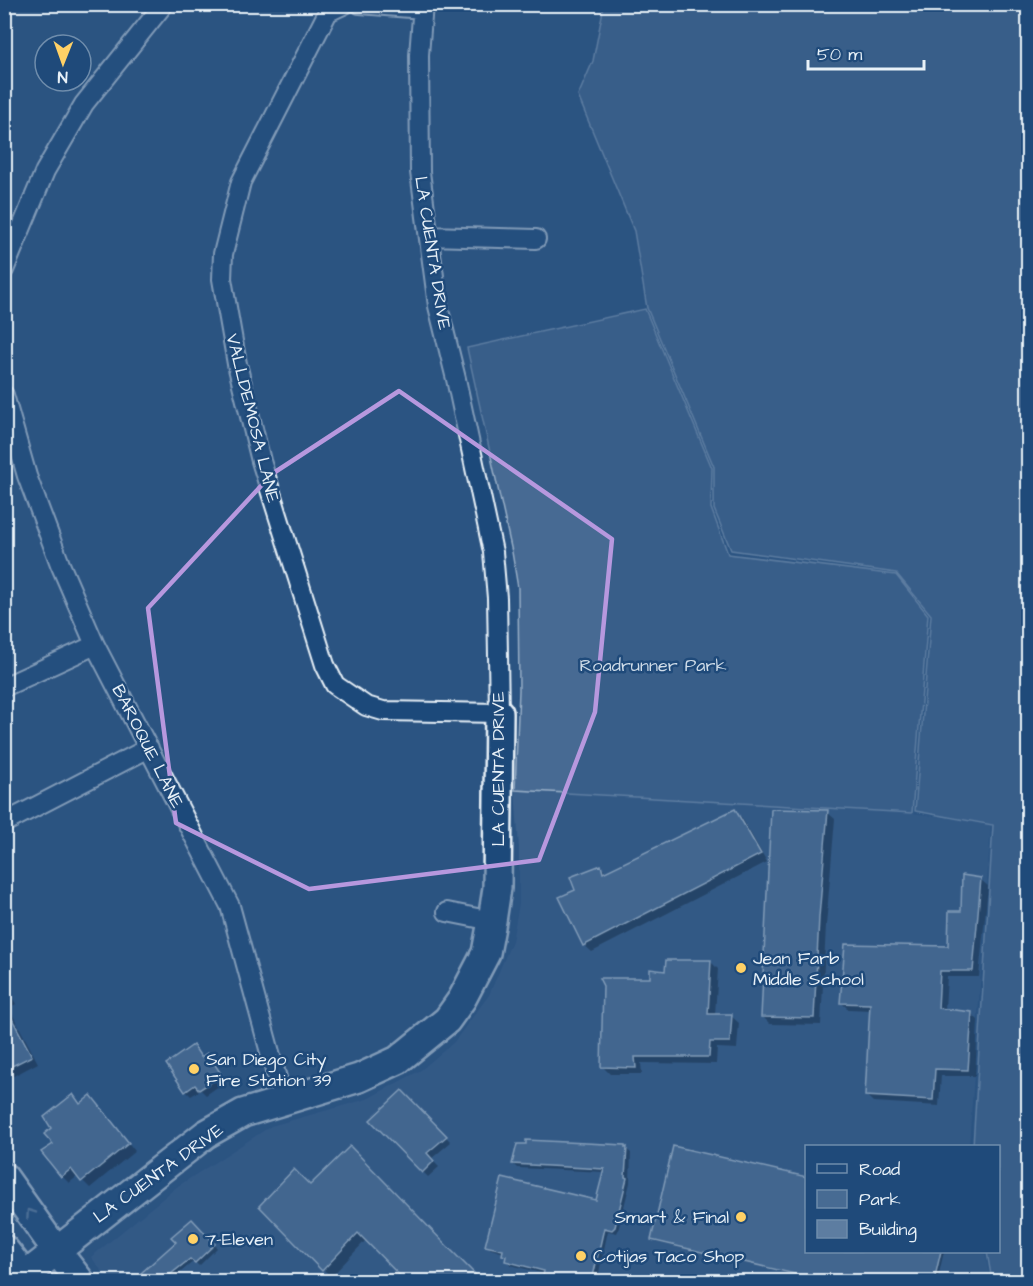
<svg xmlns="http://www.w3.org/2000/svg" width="1033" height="1286" viewBox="0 0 1033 1286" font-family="'Architects Daughter',sans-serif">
	<rect width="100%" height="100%" fill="#2b5482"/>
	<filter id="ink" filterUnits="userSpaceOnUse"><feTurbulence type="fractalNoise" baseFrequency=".0167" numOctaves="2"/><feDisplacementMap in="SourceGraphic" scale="12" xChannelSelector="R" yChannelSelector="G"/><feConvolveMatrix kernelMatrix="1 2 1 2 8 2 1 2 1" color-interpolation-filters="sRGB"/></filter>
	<g filter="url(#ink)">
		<!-- built -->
		<path fill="#3a608b" d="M515,790L912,813L991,824L969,1146H806V1252H985L990,1281L110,1282L91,1257L178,1186L271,1126L367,1099L421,1070L454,1042L489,995L512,941L519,904V848Z"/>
		<!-- green -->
		<path fill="#476b93" stroke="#98aec6" stroke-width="1.5" d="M604,5H1028V1281H992L987,1252H998V1146H973L993,825L915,811L931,615L896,573L731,550L714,509V467L647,308L634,231L578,96L593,61Z
			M645,309L712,468L711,508L728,554L896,575L928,615L912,813L515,790L519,690L518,588L512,552L467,348Z"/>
		<!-- shadow -->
		<path fill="#0007" d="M734,810L742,818L767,862L592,952L584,945L576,891L600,866L607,873Z
			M827,812L835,819L826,926L821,1025L770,1024L762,1016Z
			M981,880L988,886L979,977H947L945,1010L971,1013L978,1020L975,1076H941L939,1106L873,1102L866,1095L871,1010L848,1009L842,1003L950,948L962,912Z
			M711,962L718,969L715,1015L731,1016L739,1023L737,1049L717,1048L716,1064L641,1063L642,1074H610L603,1067L651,980L666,973Z
			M4,983L16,1004L9,1008L38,1063L4,1081Z
			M193,1047L202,1058L207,1055L212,1060L226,1081L206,1095L201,1090L191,1096L186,1091Z
			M402,1092L451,1142L431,1159L439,1167L428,1177L372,1120Z
			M73,1096L82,1104L91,1097L135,1151L90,1188L78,1176L69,1183L62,1176L55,1144L53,1128Z
			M624,1147L631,1153L630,1183L618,1231L617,1233L608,1231L597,1282H543L545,1274L511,1265L507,1261L504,1253L491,1249L487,1245L597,1202L605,1172L517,1168L513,1164Z
			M350,1148L480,1282H407L366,1240L331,1277L261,1206L310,1187Z
			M192,1221L217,1248L199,1266L194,1261L169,1282H151L143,1273L178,1243Z
			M653,1239L806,1252H944L937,1282H799L800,1276L656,1242Z"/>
		<!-- building -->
		<path fill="#5d7da1" stroke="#e8f1f8" stroke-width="1.5" d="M735,809L761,854L583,946L559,897L575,890L570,877L601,865L603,873Z
			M771,809L828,810L819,917L814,1018L761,1017Z
			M962,875L981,878L973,971H940L938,1008L972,1012L968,1070L935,1069L933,1100L865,1096L870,1004L840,1003L845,944L948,946L949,911H961Z
			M666,960H711L708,1014H732L730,1042H710L709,1057H635L636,1068L601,1067L603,986L599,978H650V969L665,971Z
			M4,1004L32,1056L4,1070Z
			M193,1045L201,1057L207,1053L222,1075L199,1090L195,1085L185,1092L166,1064Z
			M402,1090L447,1136L427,1153L434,1161L422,1173L370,1120Z
			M73,1094L80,1104L91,1095L129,1143L81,1182L71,1169L61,1177L41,1152L53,1144L44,1134L51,1128L44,1117Z
			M526,1140L625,1145V1148L627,1147L625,1177L627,1178L615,1227L612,1230L604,1228L592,1281H542L544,1271L505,1261L506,1256L502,1255L503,1250L485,1246L502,1178L596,1200L604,1169L512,1164L517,1144H526Z
			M350,1146L449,1248L482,1281H405L358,1233L322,1271L259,1206L294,1169L310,1185Z
			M673,1146L807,1177V1251H941L934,1281H798L799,1275L651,1240Z
			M192,1219L215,1244L195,1263L190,1259L162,1281H149L141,1273L176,1242L171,1237Z"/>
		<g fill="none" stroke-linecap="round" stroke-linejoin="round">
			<defs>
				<path id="street" d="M345,4L328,12L241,182L223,254L222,279L237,364L261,461L325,665L335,685L366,706L383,711L499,713L497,598L493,552L456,379L438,306L420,172L419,55L423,4
					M360,4L423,9
					M429,236L536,239
					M4,270L45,171L84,104L164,4
					M4,395L27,476L60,564L95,645L230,906L283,1100
					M4,687L95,645
					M4,823L149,748
					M447,912L492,921"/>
				<path id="secondary" d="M4,1177L56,1250L81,1282
					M4,1249L30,1282
					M17,1282L206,1134L243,1113L359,1078L398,1060L447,1020L462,999L486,953L492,921L497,888L499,713"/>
			</defs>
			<!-- street casing -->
			<use href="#street" stroke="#e8f1f8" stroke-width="22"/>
			<!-- secondary casing -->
			<use href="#secondary" stroke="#e8f1f8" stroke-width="32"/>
			<!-- street -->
			<use href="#street" stroke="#1f4a7a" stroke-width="18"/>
			<!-- secondary -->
			<use href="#secondary" stroke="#1f4a7a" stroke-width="27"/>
		</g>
		<!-- one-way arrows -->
		<defs><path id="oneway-chevron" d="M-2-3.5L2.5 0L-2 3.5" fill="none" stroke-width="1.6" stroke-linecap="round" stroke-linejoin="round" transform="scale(1.5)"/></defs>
		<use stroke="#6f8dac" href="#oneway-chevron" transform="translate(30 1213) rotate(-125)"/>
	</g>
	<!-- marked area -->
	<path d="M0 0H1033V1286H0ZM399,391L612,539L595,712L539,860L309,889L176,823L148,608L272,474Z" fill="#2b5482" fill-opacity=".55" fill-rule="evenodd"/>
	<path fill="none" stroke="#b798de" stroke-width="4.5" stroke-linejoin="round" d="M399,391L612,539L595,712L539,860L309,889L176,823L148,608L272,474Z"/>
	<!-- markers -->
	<g fill="#ffd166" stroke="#1f4a7a" stroke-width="2">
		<circle cx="741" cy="968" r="6"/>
		<circle cx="194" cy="1069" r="6"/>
		<circle cx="741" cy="1217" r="6"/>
		<circle cx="193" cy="1239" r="6"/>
		<circle cx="581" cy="1256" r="6"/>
	</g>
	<g text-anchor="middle" stroke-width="5" stroke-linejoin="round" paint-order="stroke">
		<!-- street labels -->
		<g font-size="18" fill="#e8f1f8" stroke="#1f4a7a">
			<text transform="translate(433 253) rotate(81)" y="6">LA CUENTA DRIVE</text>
			<text transform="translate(253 418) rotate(76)" y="6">VALLDEMOSA LANE</text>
			<text transform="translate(148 746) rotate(63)" y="6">BAROQUE LANE</text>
			<text transform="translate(498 769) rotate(-90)" y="6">LA CUENTA DRIVE</text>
			<text transform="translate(158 1173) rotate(-36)" y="6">LA CUENTA DRIVE</text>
		</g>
		<!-- park labels -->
		<g font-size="18" fill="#d0dde9" stroke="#1f4a7a">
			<text x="653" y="671">Roadrunner Park</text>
		</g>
		<!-- poi labels -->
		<g font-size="18" fill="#e8f1f8" stroke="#1f4a7a" text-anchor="start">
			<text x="753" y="964">Jean Farb<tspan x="753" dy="21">Middle School</tspan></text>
			<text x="206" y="1065">San Diego City<tspan x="206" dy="21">Fire Station 39</tspan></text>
			<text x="729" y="1223" text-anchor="end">Smart &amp; Final</text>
			<text x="205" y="1245">7-Eleven</text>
			<text x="593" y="1262">Cotijas Taco Shop</text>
		</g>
	</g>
	<!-- margin -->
	<rect width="1033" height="1286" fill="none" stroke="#1f4a7a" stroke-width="24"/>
	<rect x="12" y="12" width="1009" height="1262" fill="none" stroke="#e8f1f8" stroke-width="2" filter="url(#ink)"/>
	<!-- legend -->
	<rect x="805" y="1145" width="195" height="108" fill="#1f4a7a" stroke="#6f8dac" stroke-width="1.5"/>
	<rect x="817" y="1164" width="30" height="9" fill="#1f4a7a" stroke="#6f8dac" stroke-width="1.5"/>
	<text x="859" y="1175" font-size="18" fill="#e8f1f8">Road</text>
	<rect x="817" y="1190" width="30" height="18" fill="#476b93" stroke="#6f8dac" stroke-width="1.5"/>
	<text x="859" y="1205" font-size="18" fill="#e8f1f8">Park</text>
	<rect x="817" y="1220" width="30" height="18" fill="#5d7da1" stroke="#6f8dac" stroke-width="1.5"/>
	<text x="859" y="1235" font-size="18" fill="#e8f1f8">Building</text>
	<!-- north arrow -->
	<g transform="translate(63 63) rotate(181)"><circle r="28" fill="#1f4a7a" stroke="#6f8dac" stroke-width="1.5"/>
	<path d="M0-4.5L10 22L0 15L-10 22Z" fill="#ffd166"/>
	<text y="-9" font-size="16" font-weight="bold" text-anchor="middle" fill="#e8f1f8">N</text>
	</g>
	<!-- scale -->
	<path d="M808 60v9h116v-9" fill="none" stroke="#e8f1f8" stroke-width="3"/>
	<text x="817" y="60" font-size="18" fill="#e8f1f8" stroke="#1f4a7a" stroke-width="4.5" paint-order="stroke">50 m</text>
</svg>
